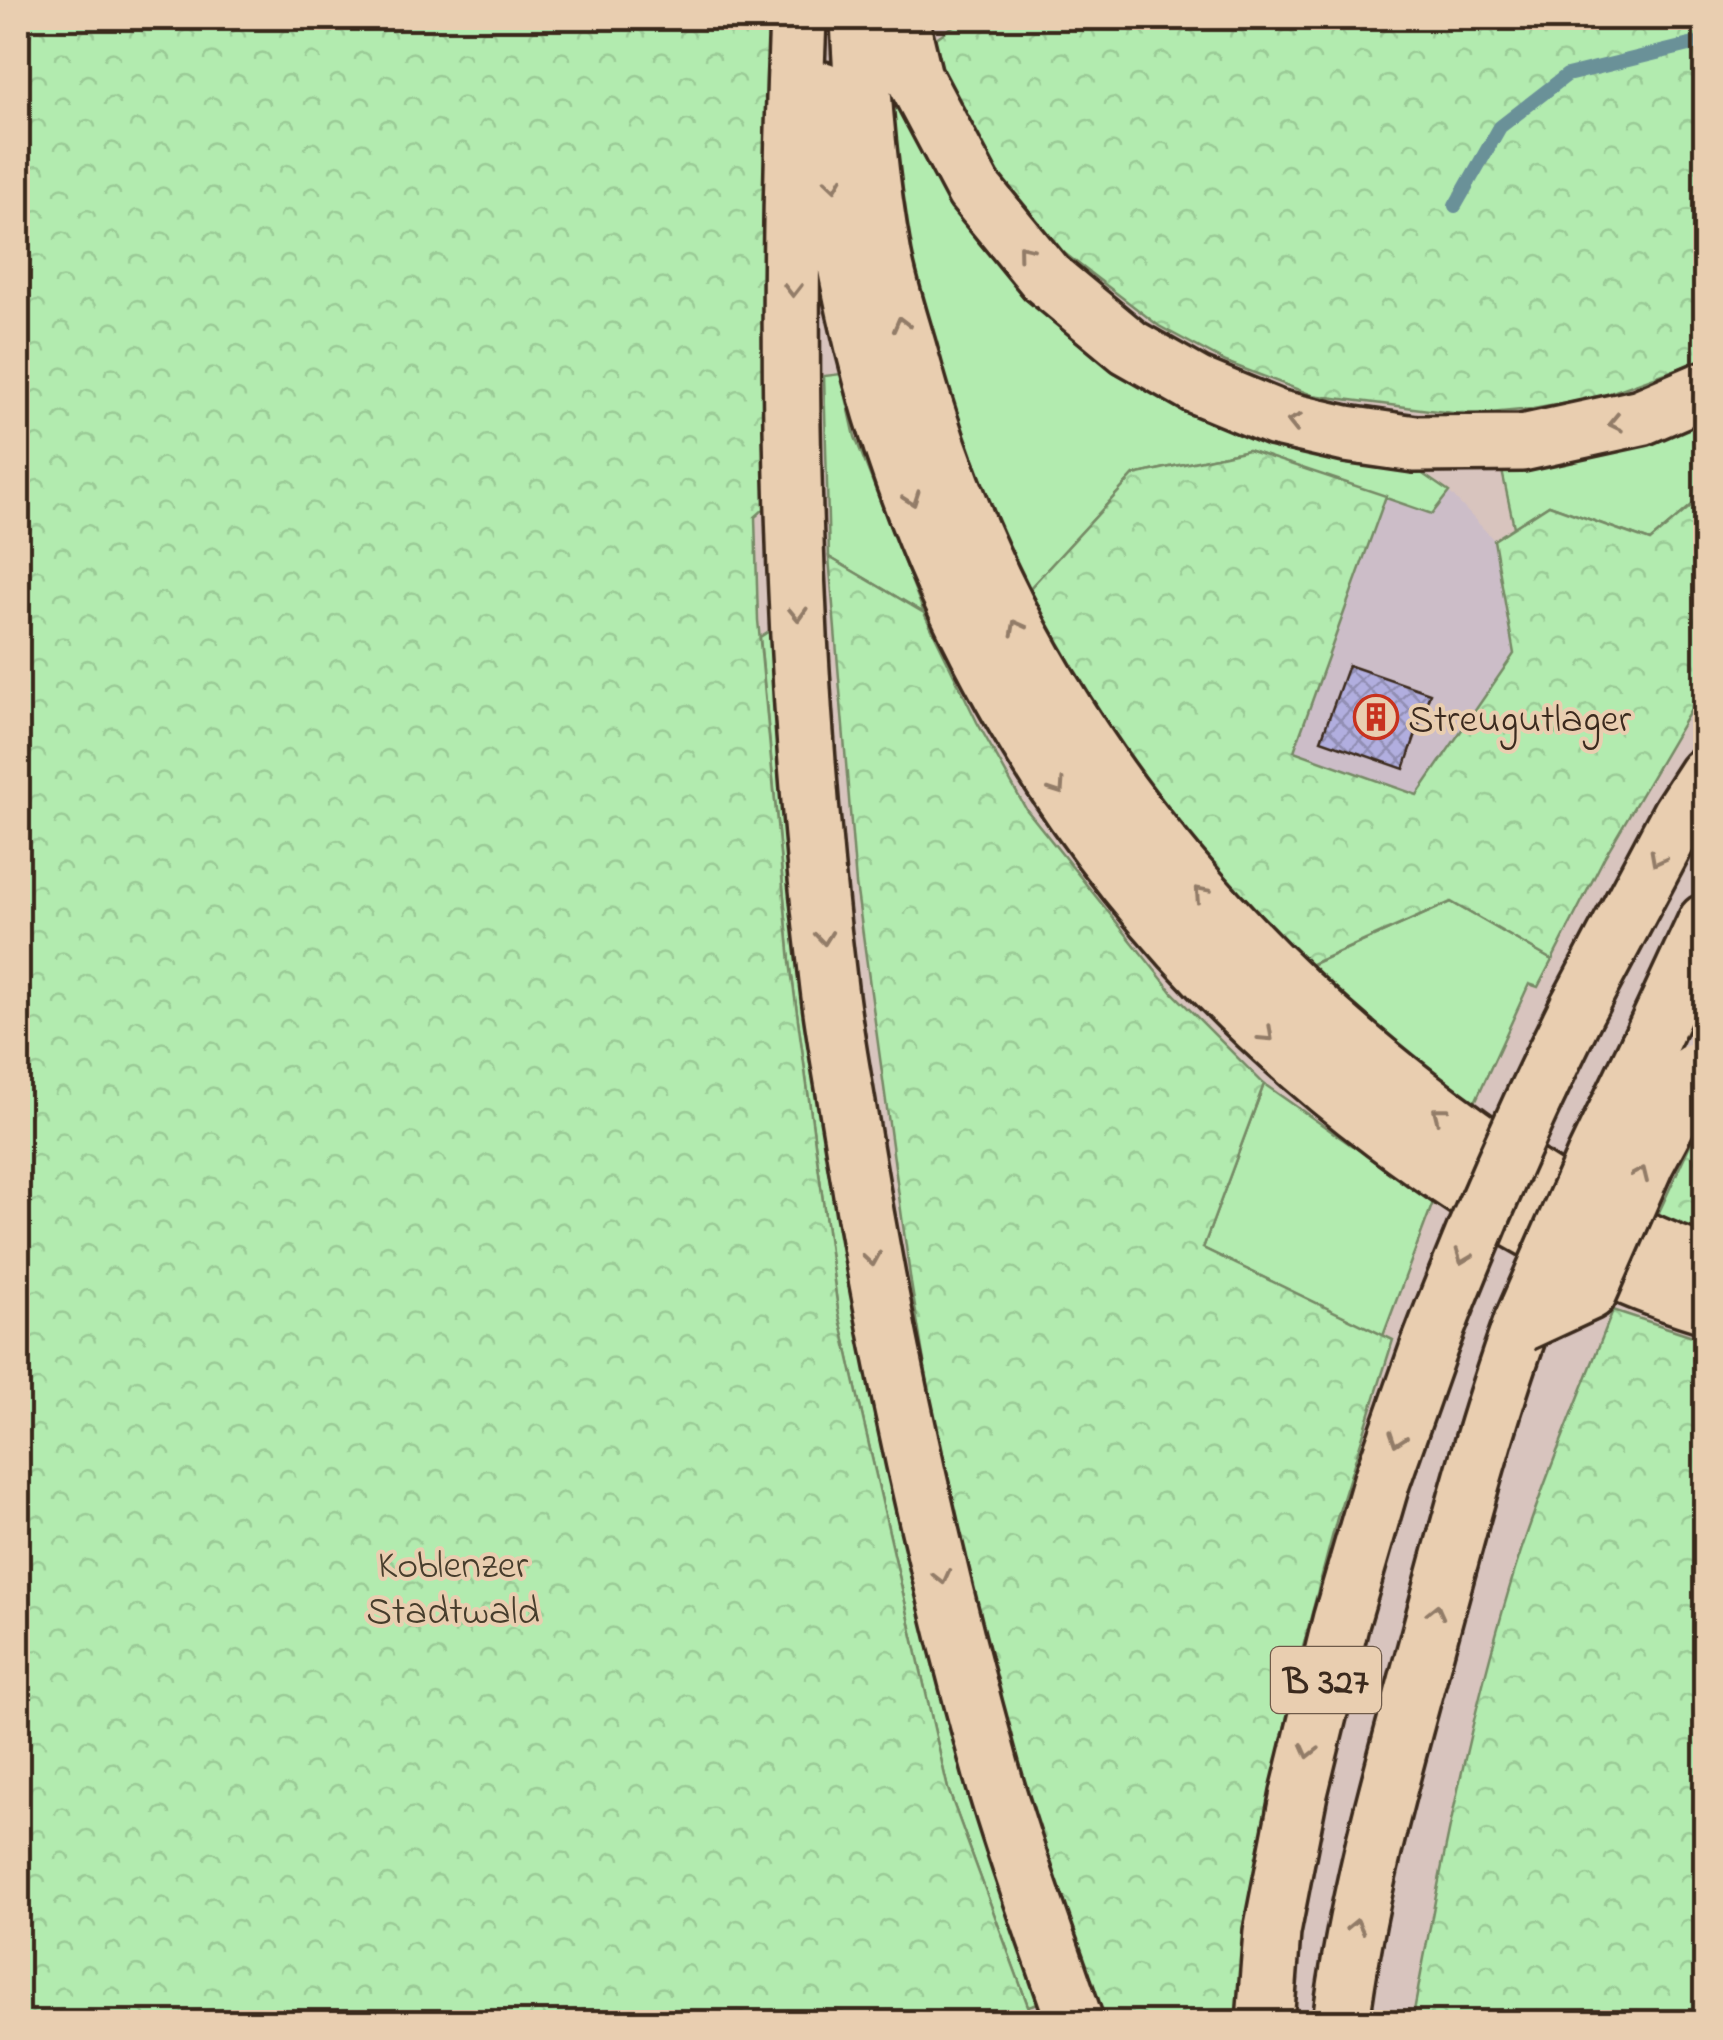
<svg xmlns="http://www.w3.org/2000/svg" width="1723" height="2040" viewBox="0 0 1723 2040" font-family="'Indie Flower',sans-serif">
	<defs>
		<pattern id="forest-crowns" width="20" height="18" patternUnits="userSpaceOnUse" patternTransform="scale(2.5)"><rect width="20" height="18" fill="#b2ebaf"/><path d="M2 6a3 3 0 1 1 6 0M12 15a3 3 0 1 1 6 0" fill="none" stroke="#9aca96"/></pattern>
		<pattern id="building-cross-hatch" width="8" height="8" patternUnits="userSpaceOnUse" patternTransform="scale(2.5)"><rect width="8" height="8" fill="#b1aedf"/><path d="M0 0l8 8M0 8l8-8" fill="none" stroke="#918eb4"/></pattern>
	</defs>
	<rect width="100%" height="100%" fill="#d8c4be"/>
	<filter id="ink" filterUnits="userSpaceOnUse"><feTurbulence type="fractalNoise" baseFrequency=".01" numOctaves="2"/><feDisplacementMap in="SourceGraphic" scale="20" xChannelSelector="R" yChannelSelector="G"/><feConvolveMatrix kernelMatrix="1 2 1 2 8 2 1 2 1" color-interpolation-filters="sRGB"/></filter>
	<g filter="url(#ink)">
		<!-- built -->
		<path fill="#ccbdc8" d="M1449,492L1494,540L1514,654L1417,795L1294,751L1386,496L1432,514Z"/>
		<!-- grass -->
		<path fill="#b2ebaf" stroke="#768a66" stroke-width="2.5" d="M885,47L1001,258L1414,468L1449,492L1432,514L1248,450L1134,475L1020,599L902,276Z
			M841,374L855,437L924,613L829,557L824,376Z
			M1705,415V494L1650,541L1549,505L1514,527L1501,466Z
			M780,624L1042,2002L1028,2006L948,1789L838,1310L790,962L760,637Z
			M1451,902L1552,960L1538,987L1529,984L1470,1113L1293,973Z
			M1264,1084L1351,1145L1435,1197L1383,1336L1203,1248Z"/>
		<!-- forest -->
		<path fill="url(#forest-crowns)" stroke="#768a66" stroke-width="2.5" d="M18,18H773L774,500L755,517L758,620L790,962L838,1310L948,1789L1034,2022H18Z
			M965,18H1705V359L1596,398L1533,409L1468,415L1312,395L1226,362L1159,326L1059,249L1009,197L958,113L929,43Z
			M1248,450L1386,496L1294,751L1417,795L1514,654L1494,540L1549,505L1650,541L1705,494V686L1605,856L1552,960L1451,902L1292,973L1167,830L1020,599L1134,475Z
			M829,557L924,613L977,722L1026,809L1173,993L1264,1084L1203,1248L1393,1340L1337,1518L1297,1670L1274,1776L1239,2022H1098L1014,1757L939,1453L911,1283L856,884Z
			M1705,1112V1243L1654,1223Z
			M1613,1310L1705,1340V2022H1412C1439,1876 1467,1730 1510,1586C1538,1492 1578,1401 1613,1310Z"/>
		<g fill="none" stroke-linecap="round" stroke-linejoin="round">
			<!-- stream -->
			<path stroke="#6a9198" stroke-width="14" d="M1455,206L1500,127L1567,75L1706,41"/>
		</g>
		<!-- building -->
		<path fill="url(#building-cross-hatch)" stroke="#3b2a1e" stroke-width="2.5" d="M1348,665L1430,693L1404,769L1321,740Z"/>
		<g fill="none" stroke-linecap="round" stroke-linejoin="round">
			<defs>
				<path id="trunk" d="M798,18C784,341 790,667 829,988C835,1039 845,1090 853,1140C887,1352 934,1563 991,1770C1015,1855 1047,1939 1075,2022
					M859,18C862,98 869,177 883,256C889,287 899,318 908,349C988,653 1170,903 1417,1095C1494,1155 1612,1236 1706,1264
					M900,18L914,77L974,190L1046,278L1129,347L1196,385L1276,418L1346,434L1415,444L1522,443L1641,417L1706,389
					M823,90C854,509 1049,879 1384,1132C1482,1205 1587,1270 1706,1305
					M1577,1009L1680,815L1706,775
					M1648,1047L1706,922
					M1265,2022L1272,1932L1299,1793L1341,1621L1382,1480L1429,1347
					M1341,2022C1357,1896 1392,1774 1425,1652C1455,1541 1483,1431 1522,1323"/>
			</defs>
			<!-- trunk casing -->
			<use href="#trunk" stroke="#3b2a1e" stroke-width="62"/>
			<!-- trunk -->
			<use href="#trunk" stroke="#e9ceb0" stroke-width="55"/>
			<defs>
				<path id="trunk-bridge" d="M1522,1323L1589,1292L1646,1162L1694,1072
					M1522,1323L1594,1159L1648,1047
					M1429,1347C1473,1231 1522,1120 1577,1009"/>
			</defs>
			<!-- trunk-bridge casing -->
			<use href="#trunk-bridge" stroke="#3b2a1e" stroke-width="62" stroke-linecap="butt"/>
			<!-- trunk-bridge -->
			<use href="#trunk-bridge" stroke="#e9ceb0" stroke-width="55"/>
		</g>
		<!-- one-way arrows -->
		<defs><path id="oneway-chevron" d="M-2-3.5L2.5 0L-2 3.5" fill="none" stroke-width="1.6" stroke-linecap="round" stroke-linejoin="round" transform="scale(2.5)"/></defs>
		<g stroke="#927c67">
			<use href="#oneway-chevron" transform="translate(834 184) rotate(82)"/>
			<use href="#oneway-chevron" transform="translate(1024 251) rotate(-129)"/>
			<use href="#oneway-chevron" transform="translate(793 290) rotate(90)"/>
			<use href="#oneway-chevron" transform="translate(901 324) rotate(-105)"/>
			<use href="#oneway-chevron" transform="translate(1294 422) rotate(-167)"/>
			<use href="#oneway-chevron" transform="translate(1615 423) rotate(168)"/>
			<use href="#oneway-chevron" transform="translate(912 499) rotate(70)"/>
			<use href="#oneway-chevron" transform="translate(798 614) rotate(88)"/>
			<use href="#oneway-chevron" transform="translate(1017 627) rotate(-118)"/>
			<use href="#oneway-chevron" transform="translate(1058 788) rotate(56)"/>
			<use href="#oneway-chevron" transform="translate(1657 859) rotate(118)"/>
			<use href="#oneway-chevron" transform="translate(1201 893) rotate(-132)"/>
			<use href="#oneway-chevron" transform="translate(824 938) rotate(84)"/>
			<use href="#oneway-chevron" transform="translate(1267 1035) rotate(43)"/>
			<use href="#oneway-chevron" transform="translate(1439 1113) rotate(-142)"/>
			<use href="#oneway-chevron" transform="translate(1641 1174) rotate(-66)"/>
			<use href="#oneway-chevron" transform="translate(1463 1257) rotate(111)"/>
			<use href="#oneway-chevron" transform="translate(872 1259) rotate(81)"/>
			<use href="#oneway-chevron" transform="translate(1397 1439) rotate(109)"/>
			<use href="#oneway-chevron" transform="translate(942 1577) rotate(76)"/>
			<use href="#oneway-chevron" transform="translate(1436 1611) rotate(-76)"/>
			<use href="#oneway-chevron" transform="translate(1309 1751) rotate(104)"/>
			<use href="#oneway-chevron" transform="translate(1356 1926) rotate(-77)"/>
		</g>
	</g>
	<!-- icons -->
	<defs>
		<symbol id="building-ring" viewBox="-11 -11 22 22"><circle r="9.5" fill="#e9ceb0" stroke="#c8321e" stroke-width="1.5"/><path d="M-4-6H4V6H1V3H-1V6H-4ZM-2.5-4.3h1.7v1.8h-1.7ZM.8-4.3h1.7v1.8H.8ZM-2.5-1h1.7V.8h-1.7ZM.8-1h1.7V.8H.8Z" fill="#c8321e"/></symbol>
	</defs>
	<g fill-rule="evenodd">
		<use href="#building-ring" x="1351" y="692" width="50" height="50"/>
	</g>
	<g text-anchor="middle" stroke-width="8" stroke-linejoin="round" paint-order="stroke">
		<!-- shield labels -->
		<rect fill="#e9ceb0" stroke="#6f5b4a" stroke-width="2.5" x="1271" y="1647" width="110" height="66" rx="8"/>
		<g font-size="38" font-weight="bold" fill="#3b2a1e">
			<text x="1326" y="1693">B 327</text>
		</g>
		<!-- poi labels -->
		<g font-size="40" fill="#3b2a1e" stroke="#e9ceb0" text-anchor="start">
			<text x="1408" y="731">Streugutlager</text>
		</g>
		<!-- park labels -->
		<g font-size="40" fill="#473d2c" stroke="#e9ceb0">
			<text x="453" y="1577">Koblenzer<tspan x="453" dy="46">Stadtwald</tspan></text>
		</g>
	</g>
	<!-- margin -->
	<rect width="1723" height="2040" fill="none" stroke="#e9ceb0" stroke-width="60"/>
	<rect x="30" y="30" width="1663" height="1980" fill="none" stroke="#3b2a1e" stroke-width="4" filter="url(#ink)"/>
</svg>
